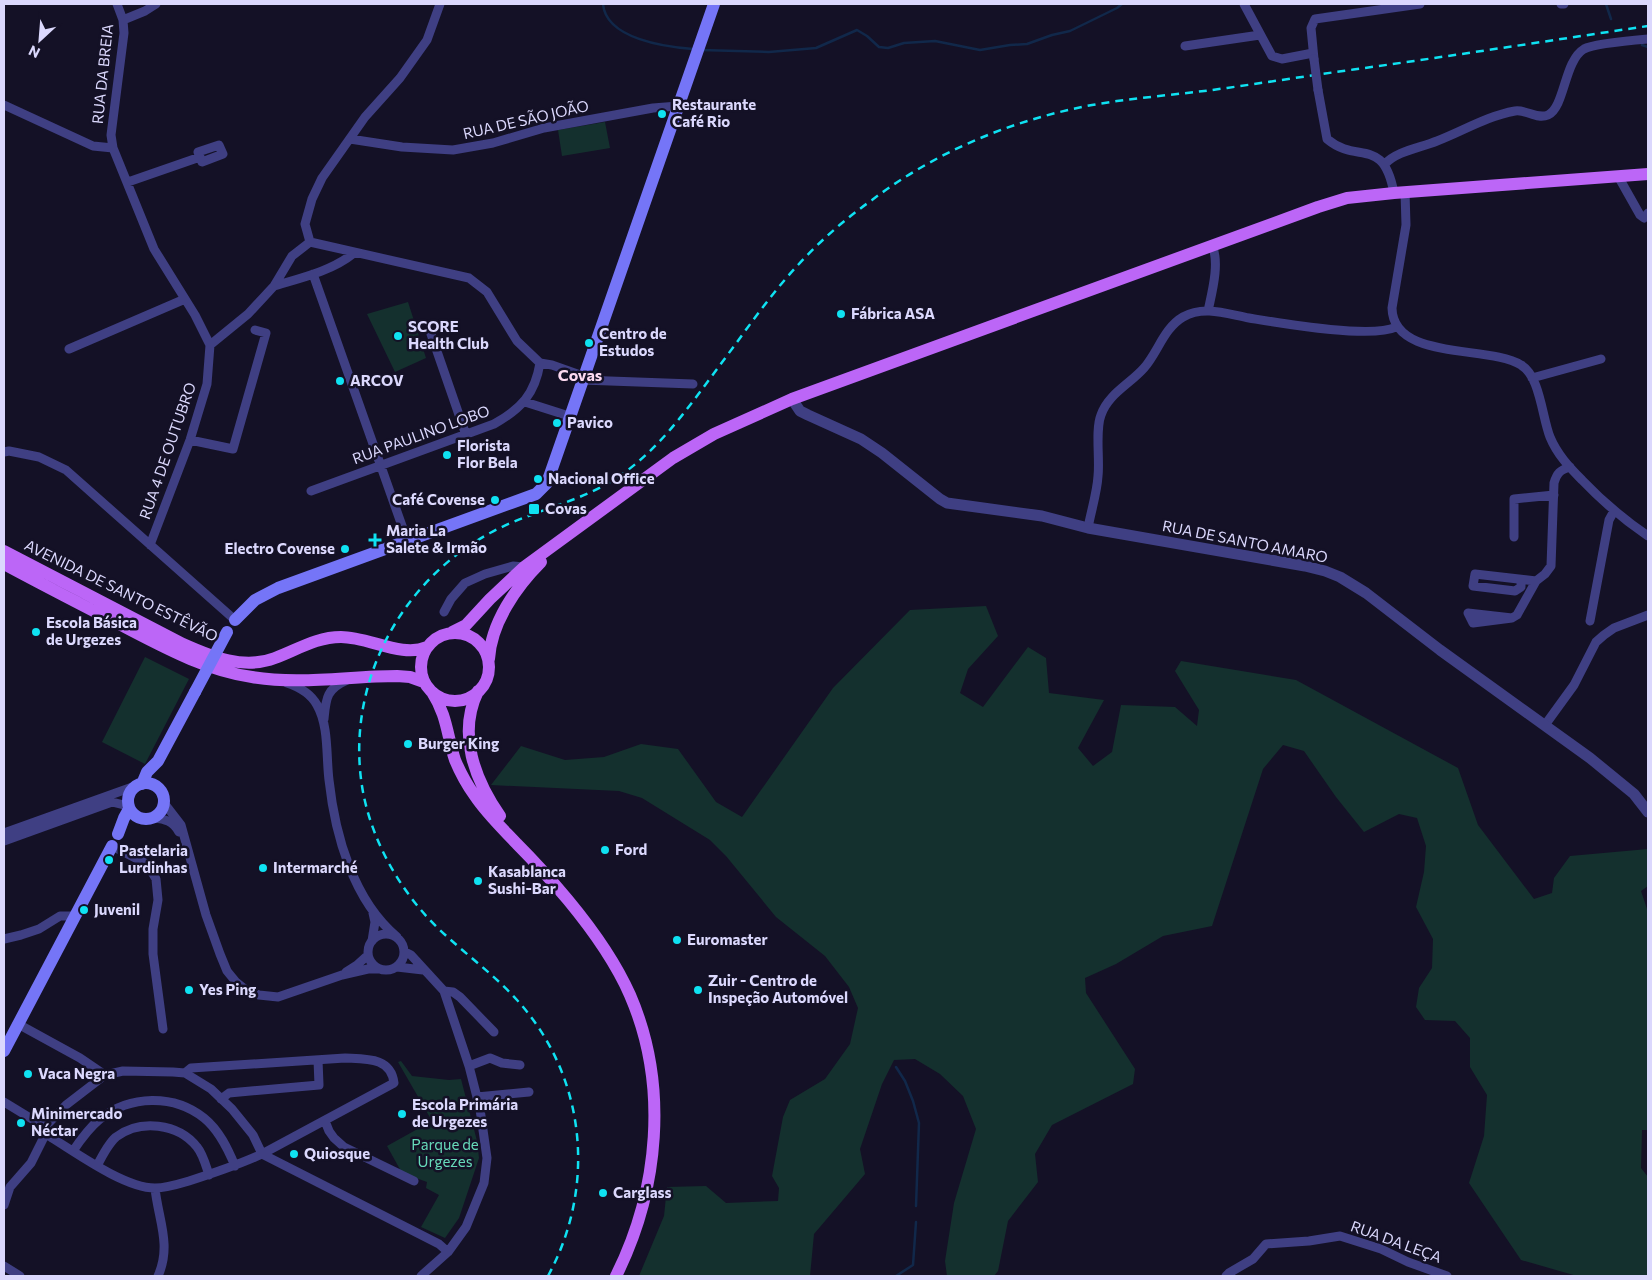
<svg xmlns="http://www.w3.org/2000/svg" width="1652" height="1280" viewBox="0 0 1652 1280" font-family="Commissioner,sans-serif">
	<rect width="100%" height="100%" fill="#141126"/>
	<!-- green -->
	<path fill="#14302e" d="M605,122L610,148L562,156L558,130Z
		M408,302L426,358L395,372L367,314Z
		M986,606L998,636L968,669L960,693L983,707L1028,647L1046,658L1049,693L1104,700L1078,748L1093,766L1112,752L1121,705L1175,707L1197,726L1199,710L1175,671L1181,661L1296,680L1458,768L1478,825L1534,899L1552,893L1554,878L1570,856L1648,849V886L1641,891L1648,912V1130H1642L1641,1168L1648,1177V1276H1577L1521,1260L1469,1183L1484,1136L1487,1095L1470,1067V1038L1455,1021L1425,1020L1416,1007L1419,988L1432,968L1433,939L1416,907L1424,872L1426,846L1417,818L1399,814L1364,832L1336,797L1304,751L1283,745L1263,769L1212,926L1163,936L1116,964L1085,978L1086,993L1135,1069L1133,1084L1052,1125L1035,1154L1038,1182L1008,1221L998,1271L994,1276H947L945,1261L954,1203L976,1129L963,1096L940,1074L915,1059L894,1060L882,1084L860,1149L865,1174L814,1234L810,1276H639L664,1216L667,1187L706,1186L726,1203L778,1201L779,1188L772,1176L783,1117L790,1100L825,1079L850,1044L858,1008L849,987L825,956L776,917L726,856L710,840L642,798L619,791L491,785L521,746L565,760L604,757L641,744L678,749L716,802L742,817L833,688L910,610Z
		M145,657L189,679L145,764L102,742Z
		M401,1061L412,1076L449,1080L461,1079L477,1141L479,1158L459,1218L445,1238L421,1227L439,1195L426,1188L427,1182L402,1173L387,1146L432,1121L398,1062Z"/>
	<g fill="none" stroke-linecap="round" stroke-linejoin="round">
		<!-- stream -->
		<path stroke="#11284a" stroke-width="2.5" d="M603,4C606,39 666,47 693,49
			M1606,4L1611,19
			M1642,45L1648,47
			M701,50L769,52L816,48L857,30L867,36L879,47L888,48L904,43L935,41L980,50L1010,45L1027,44L1052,35L1070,31L1117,8L1122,4
			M896,1067L905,1081L913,1101L919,1123L916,1206
			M896,1276L913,1265L916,1222"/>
		<!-- minor -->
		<path stroke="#3f3f83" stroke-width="9" d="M117,4L123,20L124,33L111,135L113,148L154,249L195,315L210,345L207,384L190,440L150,545
			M1244,4L1272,56L1282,59L1313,53
			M1561,4H1564
			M123,20L145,11L156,4
			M1185,46L1260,35
			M1314,59L1311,28L1315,19L1420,4
			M1318,90L1327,139C1358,165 1383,135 1394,193
			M4,105L93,146L113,148
			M350,139L402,147L453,150L493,143L544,128L653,108L678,106
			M1385,164C1397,151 1420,148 1437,141C1463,131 1487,116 1515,111C1526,109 1537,120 1548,115C1565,107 1564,61 1584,49C1593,44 1636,40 1648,39
			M1618,176L1640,215L1644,218L1648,213
			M128,182L200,157L202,162L223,154L219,145L198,152L200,157
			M1405,192L1406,225L1392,308C1393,361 1489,345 1521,365C1540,376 1542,417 1550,437C1557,454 1569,467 1582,480C1603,502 1623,519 1648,536
			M310,242L305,224L312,199L322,178L365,117L400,78L427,40L440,4
			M310,242L469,278L487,292L517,341L540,363
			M313,274L407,540
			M274,286C301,278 332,271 354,253
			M1208,311C1212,292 1220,263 1212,245
			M431,334L466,435
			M210,345L248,314L274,286L292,256L310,242
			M69,349L185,299
			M540,363L552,365L583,376
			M1532,378L1601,359
			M582,380L693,384
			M525,402L569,416
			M190,440L233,449L266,333L255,330
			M4,452L9,451L39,457L66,470L235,620
			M311,491L494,424C521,409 535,394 540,363
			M1088,528C1091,511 1097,493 1098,476C1100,459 1095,430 1101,415C1108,394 1130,384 1144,368C1158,352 1164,328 1183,317C1204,305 1227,314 1249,318C1280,323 1371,339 1396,327
			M1514,537V499L1554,495
			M1521,581V587L1515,591L1473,586L1475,574L1536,581
			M444,612L451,599L465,583L485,574L513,566L524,567
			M1512,618L1468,613L1473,623L1512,618L1517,615L1536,581L1545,574L1551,566L1554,483C1557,473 1560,470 1570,467
			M1590,621L1609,520L1614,511
			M287,683C299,687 311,694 317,705C329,726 326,756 329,780C335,835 353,900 397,937
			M324,719C326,699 326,689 347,680
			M1545,725L1574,685L1596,642L1604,635L1614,628L1648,615
			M164,803L181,825L206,915L220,954L227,971L236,982L246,990L259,995L278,997L342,975L368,969H378
			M154,818C165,819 173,821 179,832
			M4,833L138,785
			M4,841L112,802L128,806
			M112,846L147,864L156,879L158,900L153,929V954L163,1029
			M368 952a18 18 0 1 1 36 0a18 18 0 1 1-36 0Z
			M4,939L21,935L39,929L60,916H75
			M372,941L375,922L373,913
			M405,952L411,955L444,991L469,1066L480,1109L487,1158L484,1183L466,1227L448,1252L421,1276
			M397,967L423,970
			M346,972L357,965L368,955
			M444,991L453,992L460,997L494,1032
			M18,1024L80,1058L105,1075
			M469,1066L490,1058L502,1063L520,1065
			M477,1097L529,1092
			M221,1099L229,1093L319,1085L318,1060
			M4,1102L45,1127L46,1133L52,1138C78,1154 125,1188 155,1188C166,1188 179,1184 189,1181C214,1173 238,1165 262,1154L394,1083C391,1057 366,1059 345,1058L191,1068L185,1073
			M325,1121L329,1131L334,1138L344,1147L414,1181
			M45,1127L66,1105L105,1075L123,1071L173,1072L185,1073L211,1089L232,1109L253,1135L262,1154L439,1244L448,1252
			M73,1151C81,1139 89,1128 100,1119C130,1095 174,1094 204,1118C219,1130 228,1149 235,1166
			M97,1166C102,1156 108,1144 116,1137C140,1119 178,1123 197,1147C203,1154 206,1166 209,1175
			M155,1188C158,1219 172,1245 158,1276
			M4,1205L10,1187L31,1163L46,1133
			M4,1266L20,1276
			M1226,1276L1229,1273L1253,1259L1266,1244L1309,1241L1340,1236L1381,1249L1408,1262L1447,1276"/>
		<!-- tertiary -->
		<path stroke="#3f3f83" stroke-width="11" d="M792,399L800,411L808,415L861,439L882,453L940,499L947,503L1042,516L1088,528L1305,566L1325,571L1340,577L1366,593L1440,650L1590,758L1634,794L1648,812"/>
		<!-- secondary -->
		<path stroke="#7575f7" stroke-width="12" d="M235,620L255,600L278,588L536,494L547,483L714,4
			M128 801a18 18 0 1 1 36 0a18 18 0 1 1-36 0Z
			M142,784L147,772L158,761L195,692
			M118,834L124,818L129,809
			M4,1051L112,846"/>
		<!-- primary -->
		<path stroke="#bc66f7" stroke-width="12" d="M4,551L183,644C212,657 244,670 275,658C297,650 316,637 341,637C369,637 402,658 427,647
			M4,564C41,584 78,603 115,622C160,645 203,670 252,677C300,685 349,676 397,676L410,677L424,682
			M452,632L466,625L490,599L524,567L673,458L714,434L792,399L1318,207L1347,198L1394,193L1648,174
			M421 667a34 34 0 1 1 68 0a34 34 0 1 1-68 0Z
			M489,659C491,623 516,587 541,562
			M478,691C457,734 475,780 500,816
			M432,692C447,715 447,735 455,760C460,772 467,785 475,796C487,814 503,829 517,844C535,862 552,881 568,900C592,929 615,961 630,995C669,1085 659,1190 616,1276"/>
		<!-- rail -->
		<path stroke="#0fe2f2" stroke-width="2.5" stroke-dasharray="8 6" stroke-linecap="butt" d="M548,1276C597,1186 586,1076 517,1000C490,970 455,947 428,918C396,883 372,839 363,792C344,688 398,583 490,533C532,510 581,503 621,475C663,446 693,401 723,361C747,329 770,295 798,265C820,241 845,219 872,200C937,151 1012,120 1092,105C1132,98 1173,95 1212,90C1256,84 1300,77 1343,71C1445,57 1547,41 1648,26"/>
		<!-- minor-bridge -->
		<path stroke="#3f3f83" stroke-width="9" d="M1314,59L1318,90"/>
		<!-- secondary-bridge -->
		<path stroke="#7575f7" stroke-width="12" d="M195,692L227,632"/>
	</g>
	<!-- markers -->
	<g fill="#0fe2f2" stroke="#141126" stroke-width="2">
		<circle cx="662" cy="114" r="5"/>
		<circle cx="841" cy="314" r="5"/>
		<circle cx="398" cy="336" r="5"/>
		<circle cx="589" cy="343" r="5"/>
		<circle cx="340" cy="381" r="5"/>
		<circle cx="557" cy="423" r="5"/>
		<circle cx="447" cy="455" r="5"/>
		<circle cx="538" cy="479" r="5"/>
		<circle cx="495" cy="500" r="5"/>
		<rect x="528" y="503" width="12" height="12" rx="2.5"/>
		<path d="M372.5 532.5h5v5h5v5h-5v5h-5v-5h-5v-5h5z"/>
		<circle cx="345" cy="549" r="5"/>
		<circle cx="36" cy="632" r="5"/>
		<circle cx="408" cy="744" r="5"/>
		<circle cx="605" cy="850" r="5"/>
		<circle cx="109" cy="860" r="5"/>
		<circle cx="263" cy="868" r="5"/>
		<circle cx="478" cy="881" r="5"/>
		<circle cx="84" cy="910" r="5"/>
		<circle cx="677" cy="940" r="5"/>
		<circle cx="189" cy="990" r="5"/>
		<circle cx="698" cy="990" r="5"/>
		<circle cx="28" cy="1074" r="5"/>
		<circle cx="402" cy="1114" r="5"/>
		<circle cx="21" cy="1123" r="5"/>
		<circle cx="294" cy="1154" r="5"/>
		<circle cx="603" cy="1193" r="5"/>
	</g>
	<g text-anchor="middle" stroke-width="5" stroke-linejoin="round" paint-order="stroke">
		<!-- street labels -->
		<g font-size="15" fill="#dbd8fd" stroke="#141126">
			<text transform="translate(103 74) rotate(-84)" y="5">RUA DA BREIA</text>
			<text transform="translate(526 120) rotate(-13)" y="5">RUA DE SÃO JOÃO</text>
			<text transform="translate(421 435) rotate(-20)" y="5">RUA PAULINO LOBO</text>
			<text transform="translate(168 451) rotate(-71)" y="5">RUA 4 DE OUTUBRO</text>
			<text transform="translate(1245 542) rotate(11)" y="5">RUA DE SANTO AMARO</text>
			<text transform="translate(121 591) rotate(26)" y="5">AVENIDA DE SANTO ESTÊVÃO</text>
			<text transform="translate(1396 1242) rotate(20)" y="5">RUA DA LEÇA</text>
		</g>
		<!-- poi labels -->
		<g font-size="15" font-weight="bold" fill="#dbd8fd" stroke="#141126" text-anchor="start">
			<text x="672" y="110">Restaurante<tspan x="672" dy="17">Café Rio</tspan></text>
			<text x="851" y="319">Fábrica ASA</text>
			<text x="408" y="332">SCORE<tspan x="408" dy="17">Health Club</tspan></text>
			<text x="599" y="339">Centro de<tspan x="599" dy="17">Estudos</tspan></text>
			<text x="350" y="386">ARCOV</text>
			<text x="567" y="428">Pavico</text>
			<text x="457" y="451">Florista<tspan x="457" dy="17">Flor Bela</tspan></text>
			<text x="548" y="484">Nacional Office</text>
			<text x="485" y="505" text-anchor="end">Café Covense</text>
			<text x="545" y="514">Covas</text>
			<text x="386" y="536">Maria La<tspan x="386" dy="17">Salete &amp; Irmão</tspan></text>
			<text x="335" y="554" text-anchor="end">Electro Covense</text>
			<text x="46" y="628">Escola Básica<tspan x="46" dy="17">de Urgezes</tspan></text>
			<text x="418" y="749">Burger King</text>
			<text x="615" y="855">Ford</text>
			<text x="119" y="856">Pastelaria<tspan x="119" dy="17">Lurdinhas</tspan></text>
			<text x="273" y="873">Intermarché</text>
			<text x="488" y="877">Kasablanca<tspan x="488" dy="17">Sushi-Bar</tspan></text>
			<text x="94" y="915">Juvenil</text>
			<text x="687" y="945">Euromaster</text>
			<text x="708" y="986">Zuir - Centro de<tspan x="708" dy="17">Inspeção Automóvel</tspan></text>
			<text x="199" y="995">Yes Ping</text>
			<text x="38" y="1079">Vaca Negra</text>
			<text x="412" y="1110">Escola Primária<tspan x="412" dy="17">de Urgezes</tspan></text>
			<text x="31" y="1119">Minimercado<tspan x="31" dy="17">Néctar</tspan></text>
			<text x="304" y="1159">Quiosque</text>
			<text x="613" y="1198">Carglass</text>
		</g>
		<!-- park labels -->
		<g font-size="15" fill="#67daba" stroke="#141126">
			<text x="445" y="1150">Parque de<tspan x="445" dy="17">Urgezes</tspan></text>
		</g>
		<!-- neighbourhood labels -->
		<g font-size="16" font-weight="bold" fill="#fddaf1" stroke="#141126">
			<text x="580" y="381">Covas</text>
		</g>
	</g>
	<!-- border -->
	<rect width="1652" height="1280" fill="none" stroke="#dbd8fd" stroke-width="10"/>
	<!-- north arrow -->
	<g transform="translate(40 40) rotate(206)" stroke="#141126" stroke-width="4" paint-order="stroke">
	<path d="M0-4L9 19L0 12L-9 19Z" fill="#dbd8fd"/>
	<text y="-8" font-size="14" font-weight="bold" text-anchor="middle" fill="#dbd8fd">N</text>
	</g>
</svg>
